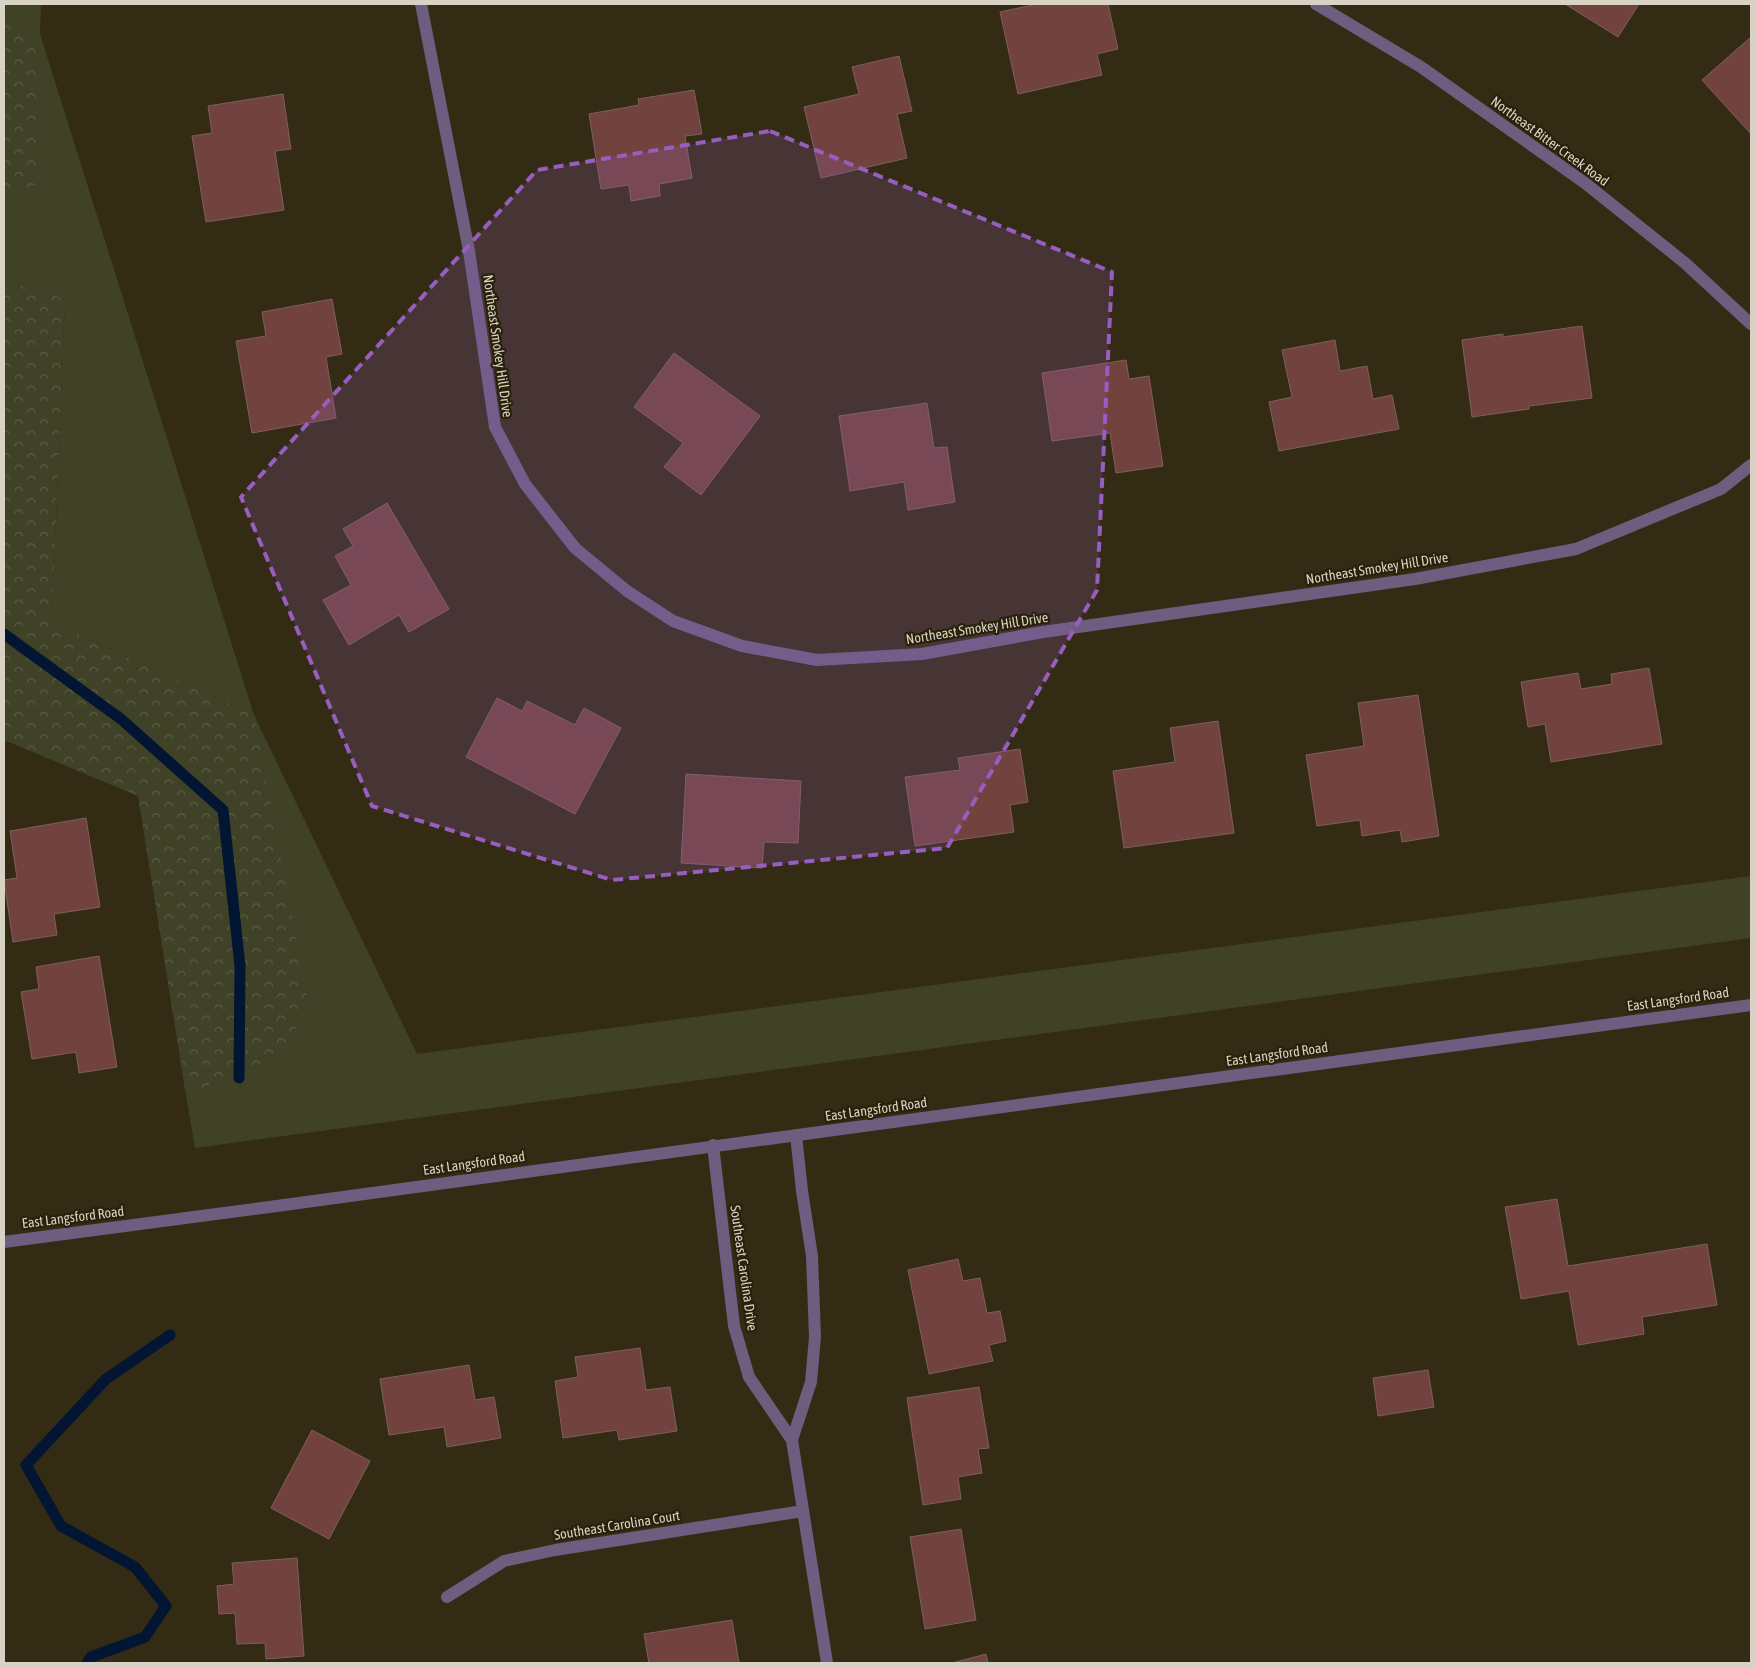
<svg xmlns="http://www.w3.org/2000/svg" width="1755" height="1667" viewBox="0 0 1755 1667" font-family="'Asap Condensed',sans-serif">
	<defs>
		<pattern id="forest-crowns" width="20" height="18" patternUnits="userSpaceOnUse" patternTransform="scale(1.25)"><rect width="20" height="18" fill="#3f4226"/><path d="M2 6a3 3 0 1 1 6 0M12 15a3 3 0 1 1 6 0" fill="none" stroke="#5a5c44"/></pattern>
	</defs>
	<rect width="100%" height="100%" fill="#342b14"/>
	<!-- grass -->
	<path fill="#3f4226" d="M4,4H41L40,34L254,715L417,1054L1751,876V938L195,1148L186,1095L275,1058L254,715L52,622L65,300L28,283L4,294V196L40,184V34L4,22Z"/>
	<!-- forest -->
	<path fill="url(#forest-crowns)" d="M4,22L40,34V184L4,196Z
		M28,283L65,300L52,622L254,715L309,1009L275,1058L186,1095L138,796L4,740V294Z"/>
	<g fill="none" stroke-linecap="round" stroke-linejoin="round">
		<!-- stream -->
		<path stroke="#021533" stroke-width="11" d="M4,634L121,719L223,810L240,966L239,1078
			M87,1663L91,1657L145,1637L166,1606L135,1567L61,1526L26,1465L106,1379L170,1335"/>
	</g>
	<!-- building -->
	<path fill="#72433e" stroke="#7d5f5c" d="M1037,4H1108L1118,49L1097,54L1102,75L1018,94L1000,12Z
		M1565,4H1639L1618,37Z
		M1751,37V134L1702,80Z
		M899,56L912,111L897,114L907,158L821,178L804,107L859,94L852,67Z
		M694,90L702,134L685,136L692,178L659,184L660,196L631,201L629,185L601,189L589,114L639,105L638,99Z
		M283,94L291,149L275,151L284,210L206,222L192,136L212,133L208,106Z
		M332,299L342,354L326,357L336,418L252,433L236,341L266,336L262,312Z
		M1582,326L1592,398L1529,406V409L1472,417L1462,340L1503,334V337Z
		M1335,340L1340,371L1367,366L1373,399L1392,395L1399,429L1279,451L1269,402L1292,397L1282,350Z
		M674,353L760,416L701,495L664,467L683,443L634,407Z
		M1126,360L1129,379L1149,376L1163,466L1116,473L1110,433L1052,441L1042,373Z
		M927,403L934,448L947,447L955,502L908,510L904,482L850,491L839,416Z
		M387,503L449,609L409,632L399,615L349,645L323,600L351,585L335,556L353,546L343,529Z
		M1649,668L1662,744L1551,762L1545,724L1528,727L1521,682L1578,673L1581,689L1612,684L1611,674Z
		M1418,695L1439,836L1402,842L1400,830L1362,836L1360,820L1317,826L1306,755L1364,746L1358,703Z
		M497,698L522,711L527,701L575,725L584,708L621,728L575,814L466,757Z
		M1218,721L1234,833L1124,848L1113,771L1175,762L1170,728Z
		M1020,749L1028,802L1010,805L1014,832L915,846L905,777L960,770L958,758Z
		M686,774L801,781L798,843L764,842L762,868L681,863Z
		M86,818L100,907L54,914L57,935L13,942L4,880L17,878L10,831Z
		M99,956L117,1067L79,1073L76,1052L32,1059L21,992L39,989L36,967Z
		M1557,1199L1568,1266L1707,1244L1717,1305L1642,1317L1644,1334L1578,1345L1569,1291L1521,1299L1505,1207Z
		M958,1259L963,1281L980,1278L987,1313L1000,1311L1006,1341L989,1345L993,1361L929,1374L908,1270Z
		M640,1348L646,1390L670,1387L677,1431L619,1440L617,1430L563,1438L555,1381L578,1377L575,1357Z
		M469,1365L475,1400L494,1397L501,1438L447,1447L444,1427L389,1435L380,1379Z
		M1428,1370L1434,1407L1378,1416L1373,1378Z
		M979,1387L989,1448L978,1449L982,1473L958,1477L961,1499L923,1505L907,1398Z
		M312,1430L370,1461L329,1539L271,1508Z
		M961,1529L976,1620L925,1629L910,1537Z
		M297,1558L304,1656L266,1659L265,1643L237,1644L235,1613L219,1614L217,1586L234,1584L232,1563Z
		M732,1620L739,1663H649L644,1634Z
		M986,1654L988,1663H952Z"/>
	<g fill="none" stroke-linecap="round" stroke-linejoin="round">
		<!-- minor -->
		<path stroke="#6d5d7f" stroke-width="12" d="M421,4L469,251L495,427L525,484L575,548L627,591L673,621L742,646L817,660L922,654L1043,632L1415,579L1576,549L1721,489L1751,465
			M1316,4L1421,67L1585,183L1685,263L1751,324
			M796,1135L802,1191L812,1256L815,1337L811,1382L792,1440L827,1663
			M713,1145L734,1326L749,1377L792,1440
			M447,1597L504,1561L555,1550L803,1511"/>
		<!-- tertiary -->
		<path stroke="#6d5d7f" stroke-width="12" d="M4,1242L262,1208L1751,1005"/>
	</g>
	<!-- marked area -->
	<path fill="#975ec0" fill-opacity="0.2" stroke="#975ec0" stroke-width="4" stroke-dasharray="10 6" stroke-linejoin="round" d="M770,131L1112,272L1097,590L947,848L612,880L372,806L241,497L537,170Z"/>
	<g text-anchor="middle" stroke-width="4.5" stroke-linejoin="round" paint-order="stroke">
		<!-- street labels -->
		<g font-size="14" fill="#d8d2c4" stroke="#2a210a">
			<text transform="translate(1550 141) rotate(36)" y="5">Northeast Bitter Creek Road</text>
			<text transform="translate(498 346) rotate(82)" y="5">Northeast Smokey Hill Drive</text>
			<text transform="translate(1377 568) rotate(-9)" y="5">Northeast Smokey Hill Drive</text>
			<text transform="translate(977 628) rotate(-9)" y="5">Northeast Smokey Hill Drive</text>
			<text transform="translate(1678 999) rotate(-8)" y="5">East Langsford Road</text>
			<text transform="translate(1277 1054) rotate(-8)" y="5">East Langsford Road</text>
			<text transform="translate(876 1109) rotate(-8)" y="5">East Langsford Road</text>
			<text transform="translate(474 1163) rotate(-8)" y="5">East Langsford Road</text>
			<text transform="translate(73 1217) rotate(-7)" y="5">East Langsford Road</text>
			<text transform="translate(744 1268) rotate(82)" y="5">Southeast Carolina Drive</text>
			<text transform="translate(617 1525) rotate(-9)" y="5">Southeast Carolina Court</text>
		</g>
	</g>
	<!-- border -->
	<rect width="1755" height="1667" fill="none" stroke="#d8d2c4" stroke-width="10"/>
</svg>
